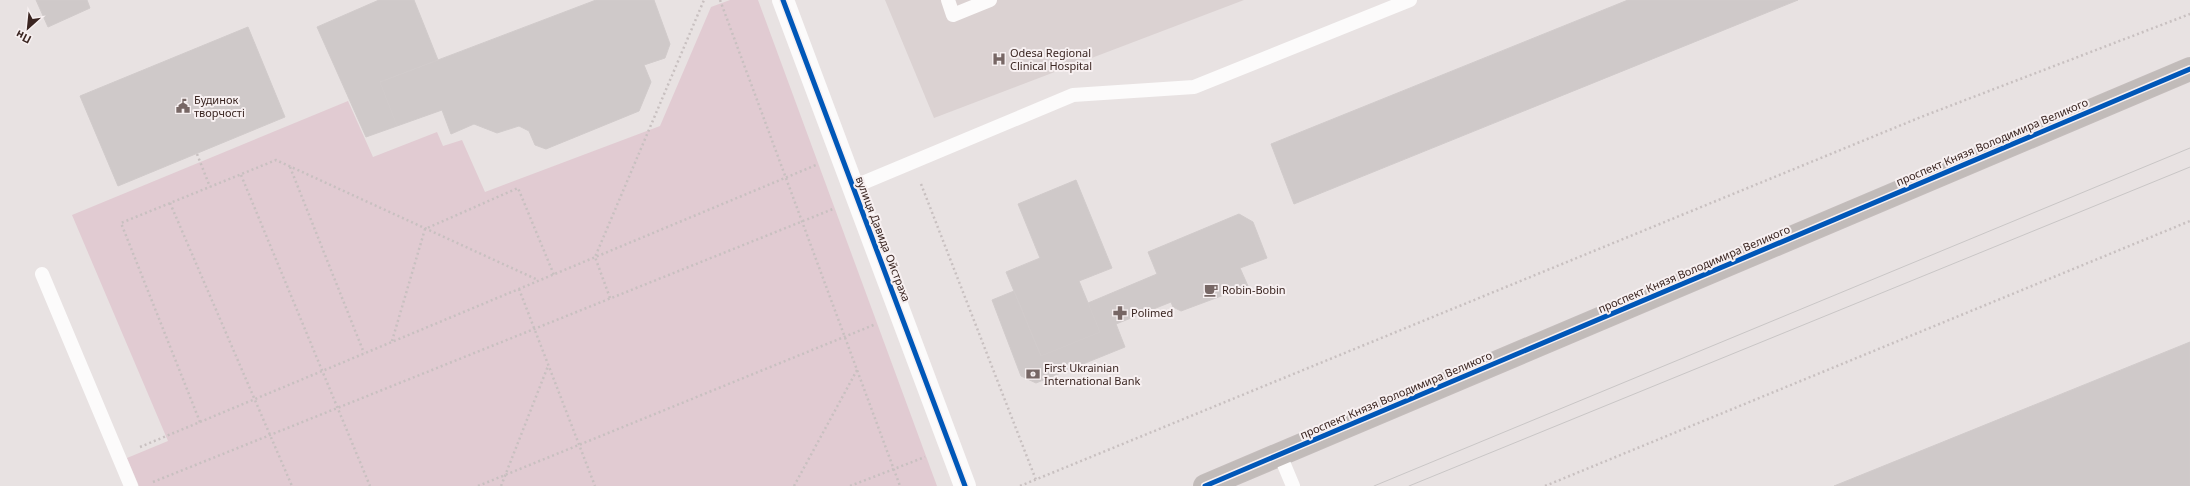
<svg xmlns="http://www.w3.org/2000/svg" width="2190" height="486" viewBox="0 0 2190 486" font-family="'Noto Sans',sans-serif">
	<rect width="100%" height="100%" fill="#e8e2e2"/>
	<!-- built -->
	<path fill="#dbd2d2" d="M885,0H1244L934,118Z"/>
	<!-- green -->
	<path fill="#e1cbd2" d="M730,0H758L937,486H139L127,458L168,441L72,215L348,101L373,157L437,132L443,146L462,140L485,192L660,126L711,7Z"/>
	<!-- building -->
	<path fill="#cfc9c9" stroke="#d1cbcb" d="M36,0H87L90,8L48,27Z
		M379,0H414L438,60L380,82L397,126L366,137L317,27Z
		M596,0H654L670,44L665,58L644,65L651,82L639,111L546,149L535,145L529,131L519,126L497,133L474,124L451,134L442,110L397,126L380,82Z
		M1628,0H1798L1294,204L1271,144Z
		M248,27L285,117L118,186L80,96Z
		M1076,180L1112,268L1079,281L1100,332L1041,356L1006,272L1040,258L1018,204Z
		M1239,214L1253,222L1267,258L1240,268L1248,286L1181,311L1173,307L1171,302L1116,324L1125,347L1036,383L1021,376L992,300L1014,291L1041,356L1100,332L1088,303L1157,274L1148,252Z
		M2190,342V486H1834Z"/>
	<g fill="none" stroke-linecap="round" stroke-linejoin="round">
		<defs>
			<path id="highway" d="M1205,486L2190,69"/>
		</defs>
		<!-- highway casing -->
		<use href="#highway" stroke="#c4bdbc" stroke-width="24"/>
		<!-- path -->
		<path stroke="#c8c0c0" stroke-width="2.5" stroke-dasharray="2 3" stroke-linecap="butt" d="M720,0L900,486
			M197,154L210,187
			M290,167L364,353
			M241,175L370,486
			M921,184L1036,480
			M170,203L292,486
			M519,289L595,486
			M610,298L595,257L704,0
			M392,341L425,229L518,188L554,275
			M200,422L121,223L276,160L538,280
			M140,447L816,165
			M153,482L833,209
			M478,486L876,324
			M501,486L548,366
			M794,486L857,370
			M850,486L925,457
			M1020,486L1921,117L2190,14
			M1545,486L2190,221"/>
		<!-- lane -->
		<path stroke="#fcfbfb" stroke-width="14" d="M948,0L953,15L990,0
			M853,187L1073,95L1194,87L1410,0
			M42,274L131,486
			M1280,455L1293,486"/>
		<!-- street -->
		<path stroke="#fcfbfb" stroke-width="22" d="M783,0L965,486"/>
		<!-- highway -->
		<use href="#highway" stroke="#c1bbb9" stroke-width="22"/>
		<!-- tram -->
		<path stroke="#c9c6c6" stroke-width="1" d="M1374,486L2190,148
			M1409,486L2190,167"/>
		<defs>
			<path id="cycleway" d="M783,0L965,486
				M1205,486L2190,69"/>
		</defs>
		<!-- cycleway casing -->
		<use href="#cycleway" stroke="#f7f0f1" stroke-width="8"/>
		<!-- cycleway -->
		<use href="#cycleway" stroke="#0057b8" stroke-width="5"/>
	</g>
	<!-- icons -->
	<defs>
		<symbol id="hospital-bare" viewBox="-9 -9 18 18"><path d="M-5-5h3v3.5h4V-5h3V5h-3V1.5h-4V5h-3Z" fill="#776765" stroke="#f7f0f1" stroke-width="2.5" paint-order="stroke"/></symbol>
		<symbol id="civic-bare" viewBox="-9 -9 18 18"><path d="M-.6-6.5H3V-4.5H.6V-3L4-1V1h2V6H-6V1h2V-1L-.6-3ZM-1.2 2.5V6h2.4V2.5Z" fill="#776765" stroke="#f7f0f1" stroke-width="2.5" paint-order="stroke"/></symbol>
		<symbol id="cafe-bare" viewBox="-9 -9 18 18"><path d="M-5.5-4.5H6V0H3Q3 3.5 0 3.5H-2.5Q-5.5 3.5-5.5 0ZM3-3.2v2h1.7v-2ZM-6 4.5H4V6H-6Z" fill="#776765" stroke="#f7f0f1" stroke-width="2.5" paint-order="stroke"/></symbol>
		<symbol id="pharmacy-bare" viewBox="-9 -9 18 18"><path d="M-2-6h4v4h4v4h-4v4h-4v-4h-4v-4h4Z" fill="#776765" stroke="#f7f0f1" stroke-width="2.5" paint-order="stroke"/></symbol>
		<symbol id="bank-bare" viewBox="-9 -9 18 18"><path d="M-6-4H6V4H-6ZM0-2.3a2.3 2.3 0 1 0 0 4.6a2.3 2.3 0 1 0 0-4.6Z" fill="#776765" stroke="#f7f0f1" stroke-width="2.5" paint-order="stroke"/></symbol>
	</defs>
	<g fill-rule="evenodd">
		<use href="#hospital-bare" x="989" y="49" width="20" height="20"/>
		<use href="#civic-bare" x="173" y="96" width="20" height="20"/>
		<use href="#cafe-bare" x="1201" y="280" width="20" height="20"/>
		<use href="#pharmacy-bare" x="1110" y="303" width="20" height="20"/>
		<use href="#bank-bare" x="1023" y="364" width="20" height="20"/>
	</g>
	<g text-anchor="middle" stroke-width="4" stroke-linejoin="round" paint-order="stroke">
		<!-- poi labels -->
		<g font-size="11" fill="#3a2521" stroke="#f7f0f1" text-anchor="start">
			<text x="1010" y="57">Odesa Regional<tspan x="1010" dy="13">Clinical Hospital</tspan></text>
			<text x="194" y="104">Будинок<tspan x="194" dy="13">творчості</tspan></text>
			<text x="1222" y="294">Robin-Bobin</text>
			<text x="1131" y="317">Polimed</text>
			<text x="1044" y="372">First Ukrainian<tspan x="1044" dy="13">International Bank</tspan></text>
		</g>
		<!-- street labels -->
		<g font-size="11" fill="#3a2521" stroke="#f7f0f1">
			<text transform="translate(1992 142) rotate(-23)" y="4">проспект Князя Володимира Великого</text>
			<text transform="translate(883 239) rotate(69)" y="4">вулиця Давида Ойстраха</text>
			<text transform="translate(1694 269) rotate(-23)" y="4">проспект Князя Володимира Великого</text>
			<text transform="translate(1396 395) rotate(-23)" y="4">проспект Князя Володимира Великого</text>
		</g>
	</g>
	<!-- north arrow -->
	<g transform="translate(28 28) rotate(207)" stroke="#f7f0f1" stroke-width="3" paint-order="stroke">
	<path d="M0-3L7 15L0 10L-7 15Z" fill="#3a2521"/>
	<text y="-6" font-size="11" font-weight="bold" text-anchor="middle" fill="#3a2521">Пн</text>
	</g>
</svg>
